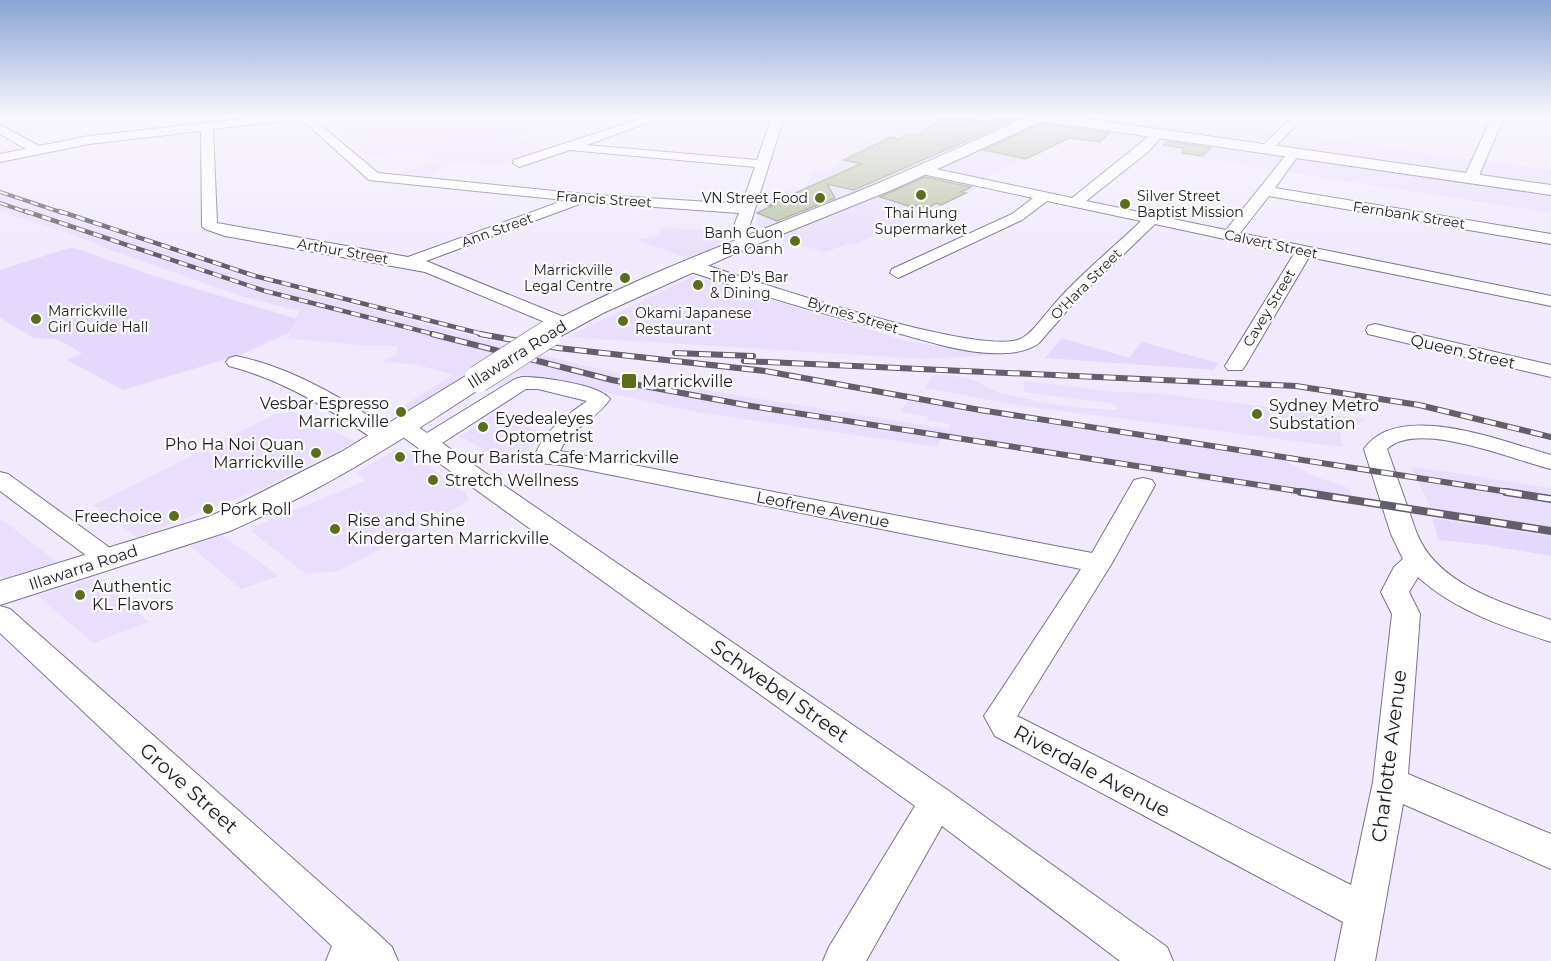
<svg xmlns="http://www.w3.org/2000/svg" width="1551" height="961" viewBox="0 0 1551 961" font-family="Montserrat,sans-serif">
	<rect width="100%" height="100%" fill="#f0eafc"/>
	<!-- built -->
	<path fill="#e9dffc" d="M369,117H576L512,138L550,149L500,166L454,162L431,176L398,173L437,161L419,149L368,157L357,143L337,129L375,122Z
		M833,117L1181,119L1551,170V213L1064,137L1065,140L984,179L920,166L763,228L757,226V214L765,190L779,193L792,188L803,191L815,169L827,172L877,133L903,135L907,132L825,122Z
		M929,175L980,186L930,212L856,244L849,243L826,252L776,239Z
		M0,195L244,276L586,366L680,386L948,429L950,424L927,420L928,417L901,412L908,400L992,416L1284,460L1313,476L1349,488L1355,503L1362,506L941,438L938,447L696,412L600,391H592L518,374L499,387L463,378L399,418L390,414L453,375L415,364L381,362L398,354L396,346H365L288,338L299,311L247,298L113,251L90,241L0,211Z
		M662,227L728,232L723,243L689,258L637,240L658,235Z
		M693,276L910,342L1001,355L925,359L567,337Z
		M934,375H949L974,380L997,392L1046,403L1085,408L1116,410L1118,408L1110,403L1024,392V381L1116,392L1154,393L1366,419L1340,432L1342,447L1023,406L925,388Z
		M295,412L355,442L256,491L137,537L93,505L275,414Z
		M494,413L547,435L510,465L460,436Z
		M405,449L466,494L469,501L339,571L306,574L252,532L256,526L365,481L357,472L395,450Z
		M1410,466L1551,488V537L1436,518Z
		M0,518L57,562L5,578L0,574Z
		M222,535L279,576L241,589L190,546Z
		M99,576L148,622L93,643L38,596Z"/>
	<!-- green -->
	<path fill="#e5d8fd" d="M0,117H48L58,126L19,133L0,121Z
		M471,127C482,131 492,132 504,136L466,146L449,140L453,138L442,134Z
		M72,247L157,277L297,319L290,332L243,354L123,390L67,360L82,353L56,339L34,338L0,318V270Z
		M1062,338L1129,358L1142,342L1218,363L1214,370L1045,358Z
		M1432,518L1551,537V556L1486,545L1439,540Z"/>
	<!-- building -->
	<path fill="#bbc5a8" stroke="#99a286" stroke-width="1.5" d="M944,117L993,122L1000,117H1021L854,190L827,184L835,198L777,221L757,213L772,206L768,205L861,164L844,160L891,137L900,139L907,134L918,135Z
		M1042,123L1109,133L1100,142L1069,138L1026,159L984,150Z
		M1167,141L1211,148L1202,156L1182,153L1184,148L1163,145Z
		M925,177L971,187L961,192L966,193L941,205L936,203L928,208L917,205L912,207L880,197Z"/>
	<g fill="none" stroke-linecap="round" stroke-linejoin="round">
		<defs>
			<path id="minor" d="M260,117H297L292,120L213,129L217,223L408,257L565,200L369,180L299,117H311L378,173L584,194L742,204L755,167L570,150L519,167L513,163L514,160L646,117H663L587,145L757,160L772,117H784L748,231V236L754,242L752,245H740C728,235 734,226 739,213L585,202L426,261L571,320L573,324L571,328L564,330L425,272L225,236L205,229L202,226L201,131L89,144L0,162V154L26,149L0,134V125L39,146L89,136Z
				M1292,117H1304L1270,152H1262L1260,149L1262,146Z
				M1492,117H1504L1480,173V179L1473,183L1468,182L1466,173Z
				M1158,129L1164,133L1149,151L1086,201L1226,230L1290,150L1294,149L1300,153L1275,188L1551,234V244L1269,196L1240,233L1551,296V306L1309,257L1245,366L1242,370H1228L1225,366L1294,254L1155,224L1078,298L1039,343C1030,350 1016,353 1005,353C971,355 933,343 901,334C828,316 756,294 685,270L683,266L691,261L697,262C750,280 978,357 1020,339C1030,335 1039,322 1046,314C1074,279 1109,252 1141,221L1047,201L1022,220L898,278L890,273L892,269L1012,214L1033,198L922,174L915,170L922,166L1072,198Z
				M1375,324L1551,365V377L1368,334L1366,330L1368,326Z
				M236,356C294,368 346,400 395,433L398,438L395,443L387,445L379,443C333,411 284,380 229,366L226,362L229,358Z
				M522,377C540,377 599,384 610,399C596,420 570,428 560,451L1092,553L1134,480L1143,478L1152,480L1155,485L1112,563L1017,716L1351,885L1373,782L1392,614L1381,592L1394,567L1403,559L1391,534L1364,449C1398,399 1504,442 1551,455V469C1513,460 1418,419 1387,449L1417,534C1438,585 1503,603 1551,620V642C1504,627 1454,610 1418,577L1409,592L1420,614L1408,774L1551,834V869L1403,804L1375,961H1335L1343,922L995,736L984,716L1081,569L562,465L538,463L534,458C543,431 565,417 587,401L538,389H526L442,443L949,791L1167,947L1173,961H1120L942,826L866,961H823L829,947L915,806L396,432L393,427L396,422C409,419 417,426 427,433L515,379Z
				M0,472L8,474L117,553L121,559L117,565L108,568L99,565L0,491Z
				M0,606L10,609L376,932L392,947L398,961H326L332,946L0,633Z"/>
			<path id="major" d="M1027,117H1075L1551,185V195L1042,121L894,189L743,250L603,313L559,337L551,339L543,337L539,332L543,327C651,269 768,229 881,182C930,161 978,139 1027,117Z
				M478,371L487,374L491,379L487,384C404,439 321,491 230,531L0,605V581L208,517L242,502L341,452L469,374Z"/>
		</defs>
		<!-- minor casing -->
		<use href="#minor" stroke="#7b728b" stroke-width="2"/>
		<!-- major casing -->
		<use href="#major" stroke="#7b728b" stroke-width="2"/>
		<!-- minor -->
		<use href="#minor" fill="#fff" fill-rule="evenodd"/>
		<!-- major -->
		<use href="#major" fill="#fff" fill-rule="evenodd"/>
		<defs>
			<path id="rail-far3" d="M0,192L63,213
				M0,203L29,213"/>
			<path id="rail-far2" d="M25,211L265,291L437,335
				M59,211L255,276L486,335"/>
			<path id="rail-far1" d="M432,334L612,380L751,406L1310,493
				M480,334L558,348L765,371L980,410L1515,493
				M675,353L753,356
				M744,361L1296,386L1419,405L1551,437"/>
			<path id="rail" d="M1301,492L1551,531
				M1506,492L1551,499"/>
		</defs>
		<!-- rail-far3 casing -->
		<use href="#rail-far3" stroke="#635e6b" stroke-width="4"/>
		<!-- rail-far2 casing -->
		<use href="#rail-far2" stroke="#635e6b" stroke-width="4.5"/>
		<!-- rail-far1 casing -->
		<use href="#rail-far1" stroke="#635e6b" stroke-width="6"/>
		<!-- rail casing -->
		<use href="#rail" stroke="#635e6b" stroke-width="8"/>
		<!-- rail-far3 -->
		<use href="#rail-far3" stroke="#fbfbfb" stroke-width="2" stroke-dasharray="8" stroke-linecap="butt"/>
		<!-- rail-far2 -->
		<use href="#rail-far2" stroke="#fbfbfb" stroke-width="3" stroke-dasharray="9" stroke-linecap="butt"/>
		<!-- rail-far1 -->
		<use href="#rail-far1" stroke="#fbfbfb" stroke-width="4" stroke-dasharray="12" stroke-linecap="butt"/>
		<!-- rail -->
		<use href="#rail" stroke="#fbfbfb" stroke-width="5" stroke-dasharray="16" stroke-linecap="butt"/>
		<defs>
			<path id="major-bridge-far1" d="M546,335L551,332"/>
			<path id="major-bridge" d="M478,379L548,334"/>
		</defs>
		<!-- major-bridge-far1 casing -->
		<use href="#major-bridge-far1" stroke="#7b728b" stroke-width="22" stroke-linecap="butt"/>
		<!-- major-bridge casing -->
		<use href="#major-bridge" stroke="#7b728b" stroke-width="28" stroke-linecap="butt"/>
		<!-- major-bridge-far1 -->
		<use href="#major-bridge-far1" stroke="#fff" stroke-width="21"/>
		<!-- major-bridge -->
		<use href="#major-bridge" stroke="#fff" stroke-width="27"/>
	</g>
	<!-- sky -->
	<linearGradient id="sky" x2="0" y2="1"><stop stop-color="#89a4d3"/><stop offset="0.46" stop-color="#f8f6fe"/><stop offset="1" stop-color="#f8f6fe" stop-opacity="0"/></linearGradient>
	<rect width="1551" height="252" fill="url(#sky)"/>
	<!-- markers -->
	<g fill="#5a6e1c" stroke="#fbfbfb" stroke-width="2">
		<circle cx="921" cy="195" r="6"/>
		<circle cx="820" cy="198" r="6"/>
		<circle cx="1125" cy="204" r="6"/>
		<circle cx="795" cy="241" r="6"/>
		<circle cx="625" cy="278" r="6"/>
		<circle cx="698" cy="285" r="6"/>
		<circle cx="36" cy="319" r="6"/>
		<circle cx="623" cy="321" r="6"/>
		<rect x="621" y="373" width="16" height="16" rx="3"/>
		<circle cx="401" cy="412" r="6"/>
		<circle cx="1257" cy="414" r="6"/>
		<circle cx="483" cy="427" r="6"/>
		<circle cx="316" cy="453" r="6"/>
		<circle cx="400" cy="457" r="6"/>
		<circle cx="433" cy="480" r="6"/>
		<circle cx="208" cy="509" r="6"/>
		<circle cx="174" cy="516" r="6"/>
		<circle cx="335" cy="529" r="6"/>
		<circle cx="80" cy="595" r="6"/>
	</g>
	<g text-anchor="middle" stroke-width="4.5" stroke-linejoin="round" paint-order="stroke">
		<!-- far-poi labels -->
		<g font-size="14" fill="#1d1923" stroke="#fbfbfb" text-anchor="start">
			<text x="1137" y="201">Silver Street<tspan x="1137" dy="16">Baptist Mission</tspan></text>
			<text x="808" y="203" text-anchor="end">VN Street Food</text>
			<text x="921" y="218" text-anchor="middle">Thai Hung<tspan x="921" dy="16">Supermarket</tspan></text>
			<text x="783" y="238" text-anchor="end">Banh Cuon<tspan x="783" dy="16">Ba Oanh</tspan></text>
			<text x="613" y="275" text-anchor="end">Marrickville<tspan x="613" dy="16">Legal Centre</tspan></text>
			<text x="710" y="282">The D's Bar<tspan x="710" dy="16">&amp; Dining</tspan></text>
			<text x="48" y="316">Marrickville<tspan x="48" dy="16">Girl Guide Hall</tspan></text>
			<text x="635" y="318">Okami Japanese<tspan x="635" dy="16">Restaurant</tspan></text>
		</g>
		<!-- far-street labels -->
		<g font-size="14" fill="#1d1923" stroke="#fbfbfb">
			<text transform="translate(604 199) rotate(4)" y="5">Francis Street</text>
			<text transform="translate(1409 215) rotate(9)" y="5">Fernbank Street</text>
			<text transform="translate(497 230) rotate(-20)" y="5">Ann Street</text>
			<text transform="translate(1271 244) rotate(12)" y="5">Calvert Street</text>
			<text transform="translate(343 251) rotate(10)" y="5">Arthur Street</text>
			<text transform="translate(1086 284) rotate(-45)" y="5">O'Hara Street</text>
			<text transform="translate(1269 308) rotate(-59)" y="5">Cavey Street</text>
			<text transform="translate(853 315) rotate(17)" y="5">Byrnes Street</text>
		</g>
		<!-- street labels -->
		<g font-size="16" fill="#1d1923" stroke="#fbfbfb">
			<text transform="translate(1463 351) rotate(13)" y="6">Queen Street</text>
			<text transform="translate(517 354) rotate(-32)" y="6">Illawarra Road</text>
			<text transform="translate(823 509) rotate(11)" y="6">Leofrene Avenue</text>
			<text transform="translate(83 567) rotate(-18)" y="6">Illawarra Road</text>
		</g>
		<!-- poi labels -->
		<g font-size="16" fill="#1d1923" stroke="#fbfbfb" text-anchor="start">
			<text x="642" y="387">Marrickville</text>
			<text x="389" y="409" text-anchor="end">Vesbar Espresso<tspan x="389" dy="18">Marrickville</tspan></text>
			<text x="1269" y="411">Sydney Metro<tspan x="1269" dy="18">Substation</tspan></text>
			<text x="495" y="424">Eyedealeyes<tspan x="495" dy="18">Optometrist</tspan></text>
			<text x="304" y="450" text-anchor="end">Pho Ha Noi Quan<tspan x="304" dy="18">Marrickville</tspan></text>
			<text x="412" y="463">The Pour Barista Cafe Marrickville</text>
			<text x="445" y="486">Stretch Wellness</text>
			<text x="220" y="515">Pork Roll</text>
			<text x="162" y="522" text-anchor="end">Freechoice</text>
			<text x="347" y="526">Rise and Shine<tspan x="347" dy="18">Kindergarten Marrickville</tspan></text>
			<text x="92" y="592">Authentic<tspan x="92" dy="18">KL Flavors</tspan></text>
		</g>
		<!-- near-street labels -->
		<g font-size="20" fill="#1d1923" stroke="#fbfbfb">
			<text transform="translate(780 691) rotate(35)" y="7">Schwebel Street</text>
			<text transform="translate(1389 756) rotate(-83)" y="7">Charlotte Avenue</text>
			<text transform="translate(1092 771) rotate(28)" y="7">Riverdale Avenue</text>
			<text transform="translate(189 788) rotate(42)" y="7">Grove Street</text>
		</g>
	</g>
</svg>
